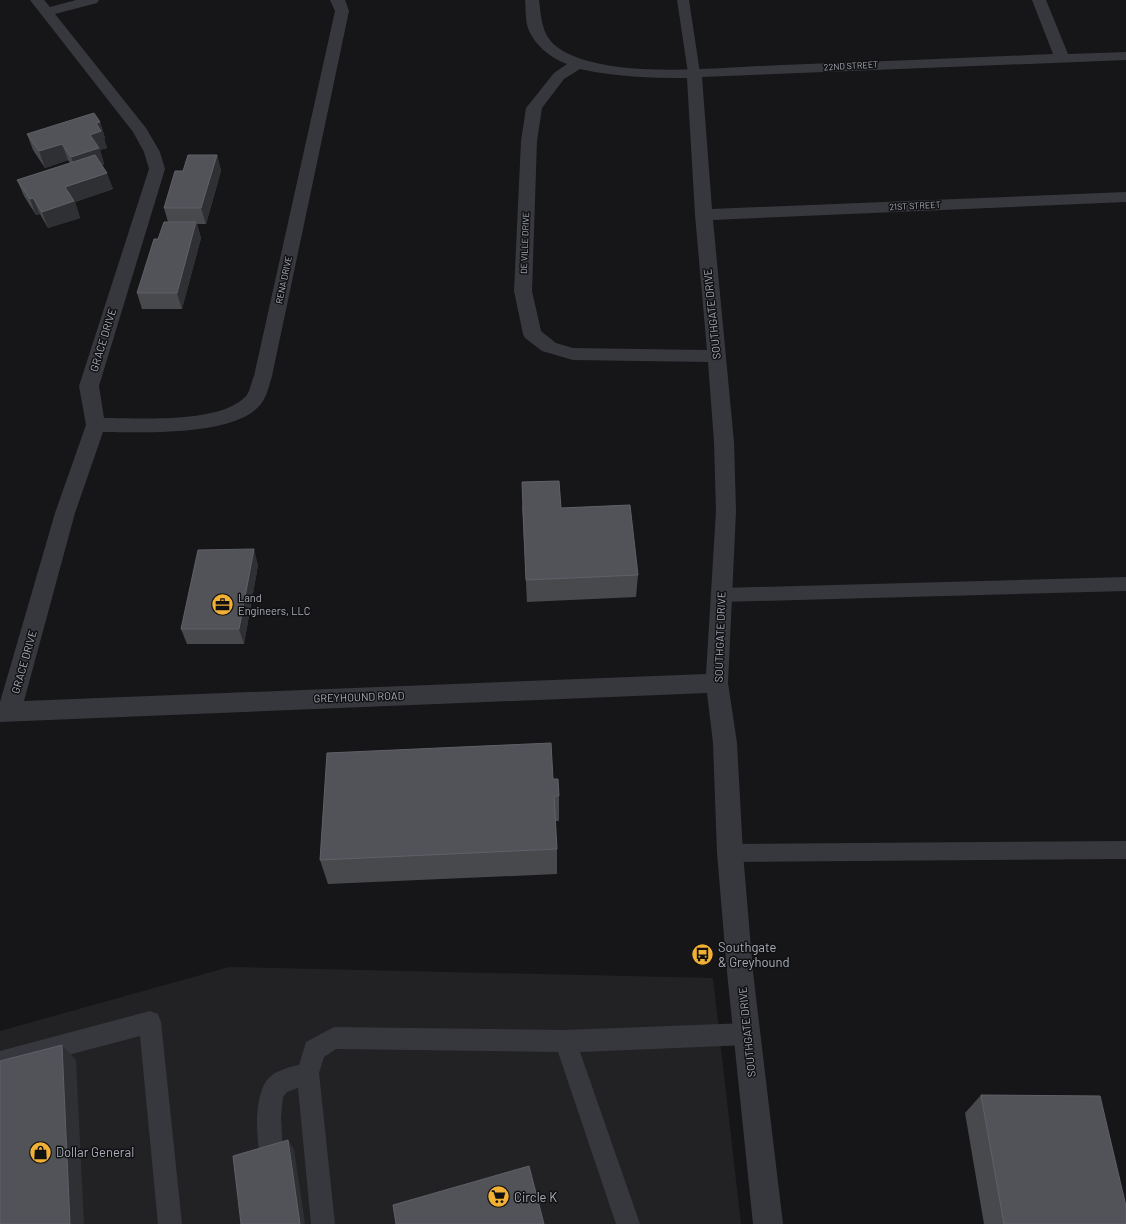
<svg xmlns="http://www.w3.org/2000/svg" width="1126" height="1224" viewBox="0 0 1126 1224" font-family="Barlow,sans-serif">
	<rect width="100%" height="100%" fill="#161618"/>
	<!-- built -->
	<path fill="#222225" d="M229,967L713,978L741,1224H0V1031Z"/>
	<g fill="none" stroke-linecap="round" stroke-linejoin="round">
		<!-- lane -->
		<path fill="#37383d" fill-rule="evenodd" d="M677,0H689L700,73L698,76H690L688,73Z
			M1126,577V591L722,602L716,600L713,595L716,590L722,588Z
			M1126,841V859L730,862L723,860L720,853L723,846L730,844Z
			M150,1011L158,1014L161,1022L182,1224H158L140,1036L0,1073V1051Z
			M747,1023L755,1026L758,1034L755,1042L747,1045L580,1052L640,1224H616L558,1052L336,1049L324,1057L319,1073L335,1224H311L298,1088L287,1092L283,1097L281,1117L283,1155L279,1163L271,1167L263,1163C255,1145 253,1091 270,1077C277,1070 290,1067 299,1065L306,1042L334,1027L565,1030Z"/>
		<!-- street -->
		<path fill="#37383d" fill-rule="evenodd" d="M30,0H44L50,7L76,0H99L97,3L55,14L146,128L160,152L165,169L99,386L104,418C139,418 221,424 246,396C250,392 251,382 254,376L335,11L330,0H345L349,11L272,376C269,386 267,396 261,404C235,437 142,432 103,432L75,513L24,701L706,674L716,511L714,442L708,362L573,360L542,351L525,338L523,334L514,291L521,141L526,108L554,73L567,64C551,58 534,45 528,28C525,20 526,9 525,0H539C542,26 543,42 569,54C621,79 723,67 782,65C872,62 963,58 1053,54L1032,0H1046L1068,54L1126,52V60L702,77L712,209L1126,192V202L713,220L734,442L736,511L728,683L737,743L743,853L753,972L783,1224H753L727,972L717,853L713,743L707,693L0,722V702L55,513L86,425L79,386L149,169L144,152L133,132ZM580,69C615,77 651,78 687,78L695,215L707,350L573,348L556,343L541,331L532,291L537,141L542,108L564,79Z"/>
	</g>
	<!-- wall -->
	<path fill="#47494d" d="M100,122L105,138L104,139L107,148L100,150L104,164L102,165L113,189L75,202L80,218L48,228L40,214L36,215L24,196L17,180L70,163L68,160L45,168L33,150L27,134Z
		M217,155L221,171L206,224H197L201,238L182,309H142L137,293L158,239L168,222L164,208L183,171Z
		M522,505L561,508L638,575L636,597L527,602Z
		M258,565L244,644H187L181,629Z
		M553,779L559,796V821H555L557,849V874L328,884L320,860Z
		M981,1095L1126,1224H984L965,1113Z"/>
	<!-- shaded-wall -->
	<path fill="#2f3033" d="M100,122L105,138L104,139L107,148L100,150L104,164L77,173L71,157L90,135L96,123Z
		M62,144L68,160L45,168L39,151Z
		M217,155L221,171L206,224L201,208Z
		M107,173L113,189L75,202L80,218L48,228L42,212L65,187Z
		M33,198L40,214L36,215L30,199Z
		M196,222L201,238L182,309L177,293Z
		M254,549L258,565L244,644L239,629Z
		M62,1045L76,1060L84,1224H70Z
		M288,1140L294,1149L305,1224H300Z"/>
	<!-- building -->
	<path fill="#525359" stroke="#5f6168" d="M94,113L100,122L96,123L101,131L90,135L99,148L71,157L62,144L39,151L27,134Z
		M95,155L107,173L65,187L74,201L42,212L33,198L30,199L17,180Z
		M188,155H217L201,208H164L175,171H183Z
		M164,222H196L177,293H137L154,239H158Z
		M559,481L561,508L630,505L638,575L526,580L522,482Z
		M254,549L239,629H181L198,550Z
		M551,743L553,779H558L559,796H554L557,849L320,860L327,753Z
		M62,1045L70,1224H0V1061Z
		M981,1095L1100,1096L1126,1206V1224H1004Z
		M288,1140L300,1224H241L233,1156Z
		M529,1166L544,1224H396L393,1205Z"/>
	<!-- icons -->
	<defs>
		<symbol id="office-disc" viewBox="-11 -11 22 22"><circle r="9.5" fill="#f2b134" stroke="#111113"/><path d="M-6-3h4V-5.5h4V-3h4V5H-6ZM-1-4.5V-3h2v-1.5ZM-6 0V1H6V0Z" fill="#111"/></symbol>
		<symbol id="bus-disc" viewBox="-11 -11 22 22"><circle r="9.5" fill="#f2b134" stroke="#111113"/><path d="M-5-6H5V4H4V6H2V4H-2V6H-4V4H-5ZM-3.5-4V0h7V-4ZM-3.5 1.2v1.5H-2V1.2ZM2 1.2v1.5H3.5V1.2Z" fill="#111"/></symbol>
		<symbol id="shop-disc" viewBox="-11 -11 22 22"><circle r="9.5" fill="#f2b134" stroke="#111113"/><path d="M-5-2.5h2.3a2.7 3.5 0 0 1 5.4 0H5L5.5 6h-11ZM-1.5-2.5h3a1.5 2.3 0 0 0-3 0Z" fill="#111"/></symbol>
		<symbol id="supermarket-disc" viewBox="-11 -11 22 22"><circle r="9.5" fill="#f2b134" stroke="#111113"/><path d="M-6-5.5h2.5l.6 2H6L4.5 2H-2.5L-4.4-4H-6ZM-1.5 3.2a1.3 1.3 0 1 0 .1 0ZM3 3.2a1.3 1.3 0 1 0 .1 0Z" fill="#111"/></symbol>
	</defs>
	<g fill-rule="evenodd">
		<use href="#office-disc" x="210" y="592" width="25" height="25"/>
		<use href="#bus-disc" x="690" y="942" width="25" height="25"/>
		<use href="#shop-disc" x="28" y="1140" width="25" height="25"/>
		<use href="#supermarket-disc" x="486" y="1184" width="25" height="25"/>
	</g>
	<g text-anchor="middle" stroke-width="3" stroke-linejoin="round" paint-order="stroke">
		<!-- far-street labels -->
		<g font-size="9" fill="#a8adb8" stroke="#111113">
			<text transform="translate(851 66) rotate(-3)" y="3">22ND STREET</text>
			<text transform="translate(915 206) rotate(-3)" y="3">21ST STREET</text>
			<text transform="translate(525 243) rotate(-88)" y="3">DE VILLE DRIVE</text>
			<text transform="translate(284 280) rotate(-78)" y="3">RENA DRIVE</text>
		</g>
		<!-- street labels -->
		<g font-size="11" fill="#a8adb8" stroke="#111113">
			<text transform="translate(712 314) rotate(-96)" y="4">SOUTHGATE DRIVE</text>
			<text transform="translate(103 340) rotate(-73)" y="4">GRACE DRIVE</text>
			<text transform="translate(720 637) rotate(-88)" y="4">SOUTHGATE DRIVE</text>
			<text transform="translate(24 662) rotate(-74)" y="4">GRACE DRIVE</text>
			<text transform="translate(359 697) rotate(-2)" y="4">GREYHOUND ROAD</text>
			<text transform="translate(747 1032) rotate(-96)" y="4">SOUTHGATE DRIVE</text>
		</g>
		<!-- poi labels -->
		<g font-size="11" fill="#a8adb8" stroke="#111113" text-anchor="start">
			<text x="238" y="602">Land<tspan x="238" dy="13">Engineers, LLC</tspan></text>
		</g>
		<!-- near-poi labels -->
		<g font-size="13" fill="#a8adb8" stroke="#111113" text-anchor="start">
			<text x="718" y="952">Southgate<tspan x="718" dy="15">&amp; Greyhound</tspan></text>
			<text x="56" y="1157">Dollar General</text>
			<text x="514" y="1202">Circle K</text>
		</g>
	</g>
</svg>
